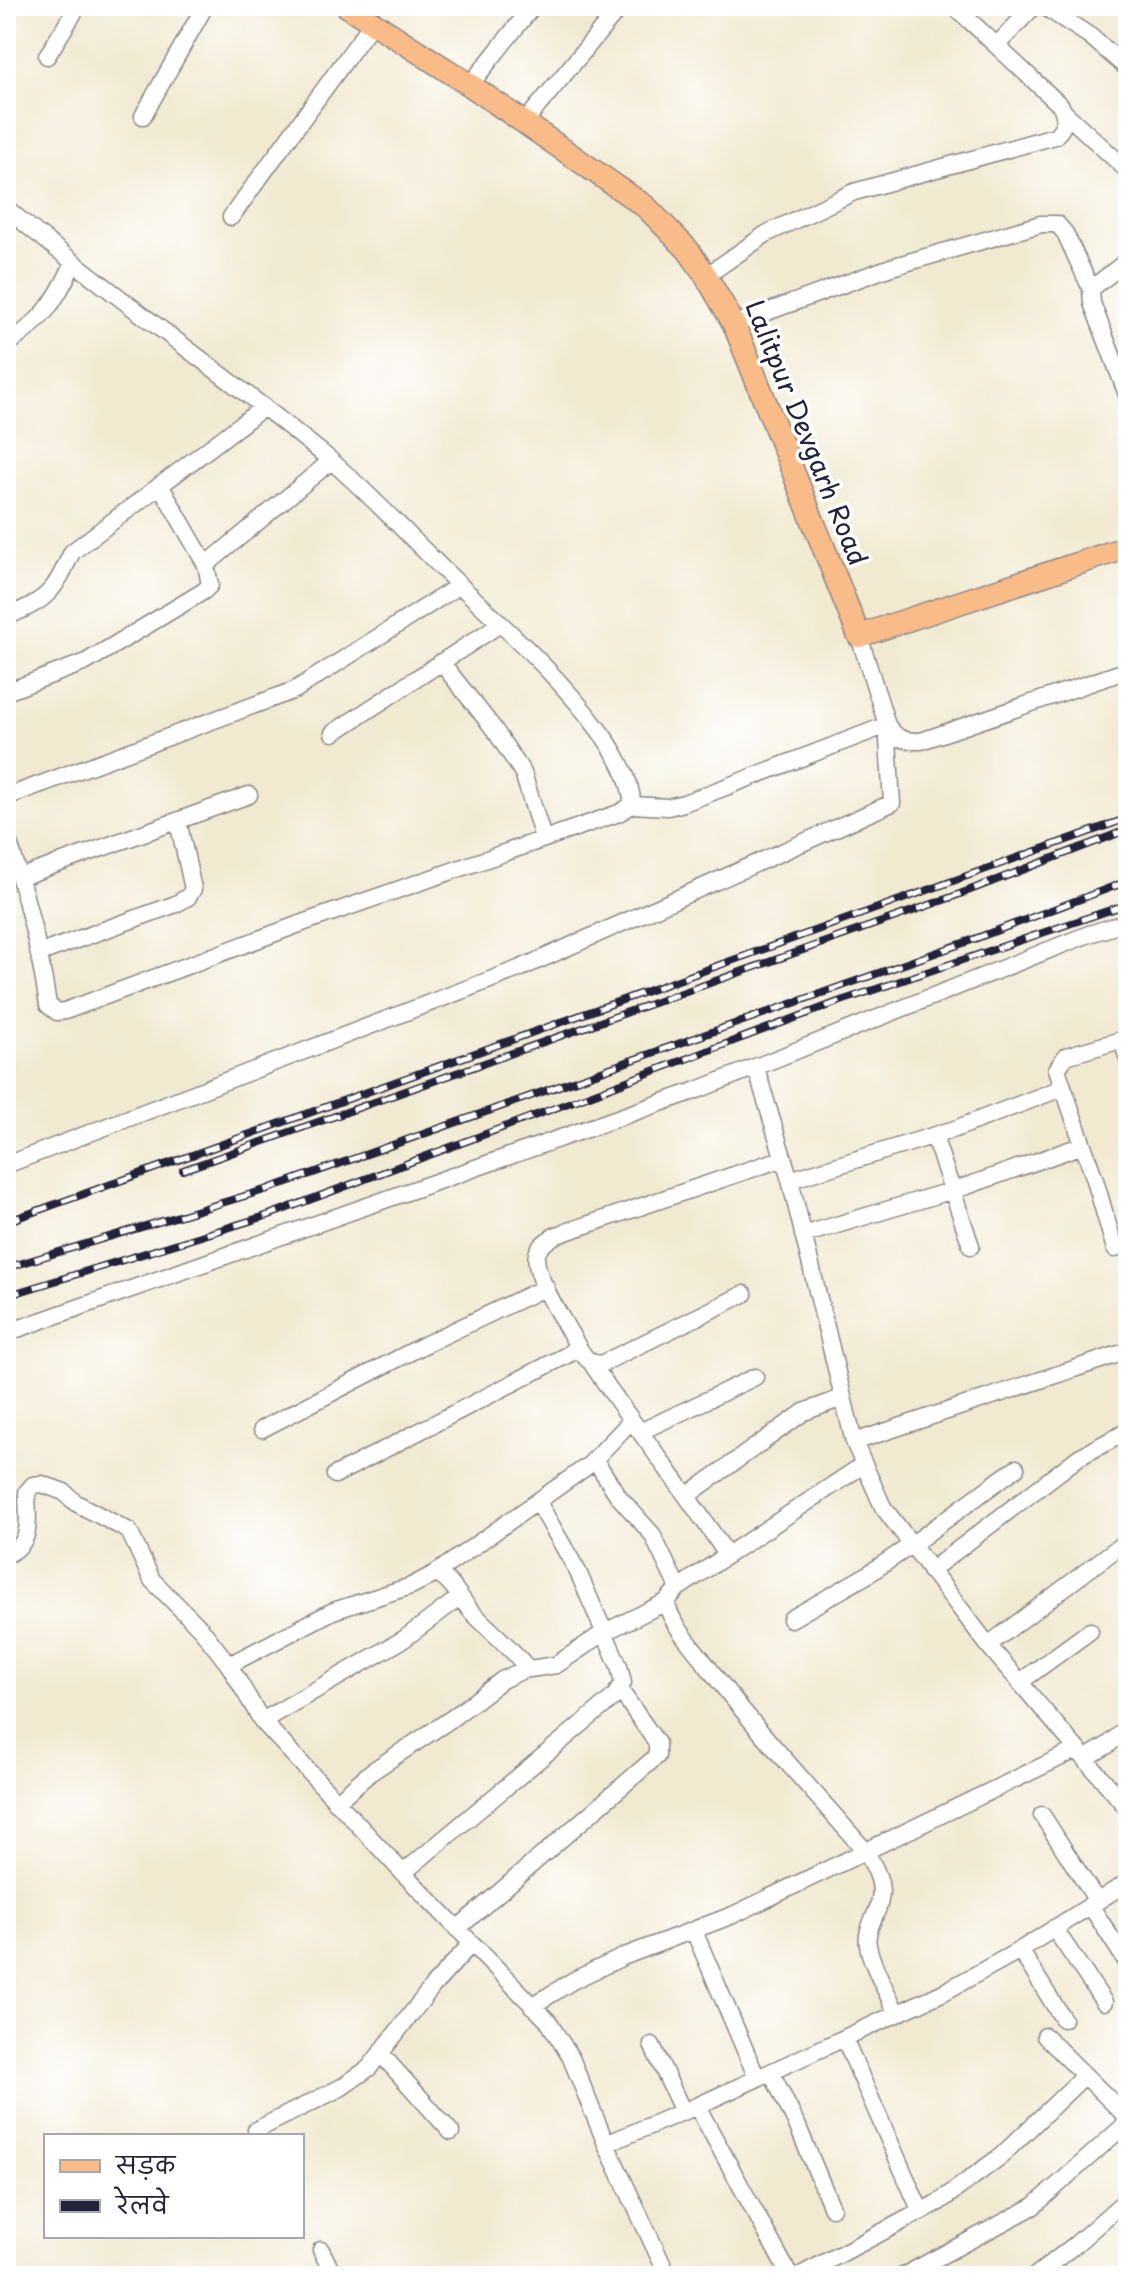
<svg xmlns="http://www.w3.org/2000/svg" width="1134" height="2282" viewBox="0 0 1134 2282" font-family="'Playpen Sans','Playpen Sans Deva',sans-serif">
	<rect width="100%" height="100%" fill="#fff"/>
	<filter id="ink" filterUnits="userSpaceOnUse"><feTurbulence type="fractalNoise" baseFrequency=".0125" numOctaves="2"/><feDisplacementMap in="SourceGraphic" scale="16" xChannelSelector="R" yChannelSelector="G"/><feConvolveMatrix kernelMatrix="1 2 1 2 8 2 1 2 1" color-interpolation-filters="sRGB"/></filter>
	<filter id="wash" filterUnits="userSpaceOnUse"><feTurbulence type="fractalNoise" baseFrequency=".006" numOctaves="4" result="noise"/><feDisplacementMap in="SourceGraphic" scale="32" xChannelSelector="R" yChannelSelector="G"/><feGaussianBlur stdDeviation="1.8" result="paint"/><feColorMatrix in="noise" values="0 0 0 0 0 0 0 0 0 0 0 0 0 0 0 0 0 1.4 0 .05"/><feComposite in="paint" operator="in"/></filter>
	<g filter="url(#wash)">
		<rect width="100%" height="100%" fill="#f1e9d0"/>
	</g>
	<g filter="url(#ink)">
		<g fill="none" stroke-linecap="round" stroke-linejoin="round">
			<defs>
				<path id="minor" d="M1043,6L1090,36L1128,69
					M997,45L1034,6
					M47,56L78,6
					M470,85L533,6
					M1065,113L1128,171
					M143,116L205,6
					M524,123L621,6
					M6,208C110,295 223,372 328,458C369,493 407,534 446,572C498,622 555,671 598,729C613,748 633,781 632,805L619,813L305,922L65,1011L57,1012L48,1005C39,946 25,890 6,834
					M231,217L373,22
					M1128,260L1091,289L1092,303L1128,397
					M706,276L766,234L854,192L1055,136C1065,127 1067,118 1061,106L954,6
					M734,324L891,267L1041,224H1057L1065,233L1091,289
					M6,345C42,321 55,303 73,264
					M206,565L331,461
					M6,617C48,599 53,594 72,552L264,407
					M859,636L887,725C897,740 904,741 921,741L1128,670
					M441,662L494,729L523,773L543,838
					M6,692L86,662L204,591L210,585L206,565L160,485
					M333,733L500,624
					M6,797L295,690L460,585
					M21,877L249,795
					M40,953L176,904L188,897L193,889L178,821
					M1128,1041L1125,1050L1128,1059
					M756,1068L790,1180L854,1442L883,1507L988,1645L1128,1809
					M934,1136L971,1246
					M6,1165L521,968L892,803L887,725L684,803L668,807L632,805
					M790,1180L955,1129L1062,1088
					M803,1235L967,1186L1083,1145
					M1115,1249L1095,1180L1057,1069L1066,1056L1128,1038
					M6,1333L700,1089L1089,934L1128,922
					M577,1345C584,1356 589,1366 603,1363L744,1294
					M592,1364C636,1429 685,1490 727,1555
					M262,1429L426,1344L546,1287
					M640,1432L755,1377
					M854,1442L1128,1351
					M595,1460L619,1497L652,1534L678,1588
					M863,1465L678,1588L666,1602C671,1623 689,1642 702,1659C752,1726 811,1788 866,1852C879,1874 887,1890 875,1915C871,1924 866,1934 868,1945C870,1962 889,1996 897,2014
					M335,1475L569,1354L577,1345C567,1326 531,1273 537,1254C539,1245 547,1241 554,1236L784,1158
					M688,1495L804,1412L842,1398
					M6,1555C35,1542 27,1520 27,1492L33,1485L42,1484L64,1492L76,1503L129,1531L152,1580L201,1629L229,1665L262,1721L403,1873L548,2021L571,2058L606,2144L668,2276
					M930,1571L1079,1457L1128,1431
					M436,1573L589,1465L631,1421
					M791,1619L867,1575L910,1546L1016,1468
					M988,1645L1128,1540
					M229,1665L333,1611L411,1586L436,1573C451,1579 460,1598 470,1610C489,1630 511,1647 528,1669
					M1020,1682L1090,1631
					M262,1721L404,1639L460,1597
					M1086,1758L1108,1745L1128,1727
					M336,1802L371,1772L451,1719L502,1680L523,1670L556,1665L605,1632L666,1602
					M1042,1815L1097,1901
					M403,1873L614,1697L623,1683L619,1666L578,1572L538,1502
					M1090,1905L1128,1964
					M1054,1928L1104,2002
					M457,1929L657,1756V1743L620,1690
					M694,1931L757,2078
					M1020,1950L1063,2019
					M532,2006L574,1980L625,1956L733,1915L1078,1749
					M1045,2036L1128,2118
					M844,2038L921,2212
					M652,2045L683,2112
					M381,2054L451,2132
					M771,2072L798,2127L832,2208
					M697,2106L790,2276
					M256,2130L342,2087L369,2068L432,1987L471,1944
					M606,2144L697,2106L944,1992L1020,1950L1128,1882
					M321,2250L334,2276
					M799,2276L939,2202L1001,2156L1085,2075
					M903,2276L1034,2206L1128,2122
					M1035,2276L1076,2244L1128,2198"/>
				<path id="major" d="M347,6L470,85L646,207L688,250L706,276L734,324L859,636L1128,547"/>
			</defs>
			<!-- minor casing -->
			<use href="#minor" stroke="#8a8686" stroke-width="19"/>
			<!-- major casing -->
			<use href="#major" stroke="#8a8686" stroke-width="25"/>
			<!-- minor -->
			<use href="#minor" stroke="#fff" stroke-width="16"/>
			<!-- major -->
			<use href="#major" stroke="#f9bc89" stroke-width="22"/>
			<defs>
				<path id="rail" d="M183,1170L952,897L1124,831
					M6,1222L1128,818
					M6,1268L268,1189L969,941L1128,881
					M6,1296L269,1215L838,1002L1128,904"/>
			</defs>
			<!-- rail casing -->
			<use href="#rail" stroke="#22223b" stroke-width="8"/>
			<!-- rail -->
			<use href="#rail" stroke="#fff" stroke-width="5" stroke-dasharray="15" stroke-linecap="butt"/>
		</g>
	</g>
	<g text-anchor="middle" stroke-width="7" stroke-linejoin="round" paint-order="stroke">
		<!-- street labels -->
		<g font-size="26" fill="#22223b" stroke="#fff">
			<text transform="translate(806 433) rotate(68)" y="9">Lalitpur Devgarh Road</text>
		</g>
	</g>
	<!-- margin -->
	<rect width="1134" height="2282" fill="none" stroke="#fff" stroke-width="32"/>
	<!-- legend -->
	<rect x="44" y="2134" width="260" height="104" fill="#ffffff" stroke="#a7a7b1" stroke-width="2"/>
	<rect x="60" y="2160" width="40" height="12" fill="#f9bc89" stroke="#a7a7b1" stroke-width="2"/>
	<text x="116" y="2174" font-size="24" fill="#22223b">सड़क</text>
	<rect x="60" y="2200" width="40" height="12" fill="#22223b" stroke="#a7a7b1" stroke-width="2"/>
	<text x="116" y="2214" font-size="24" fill="#22223b">रेलवे</text>
</svg>
